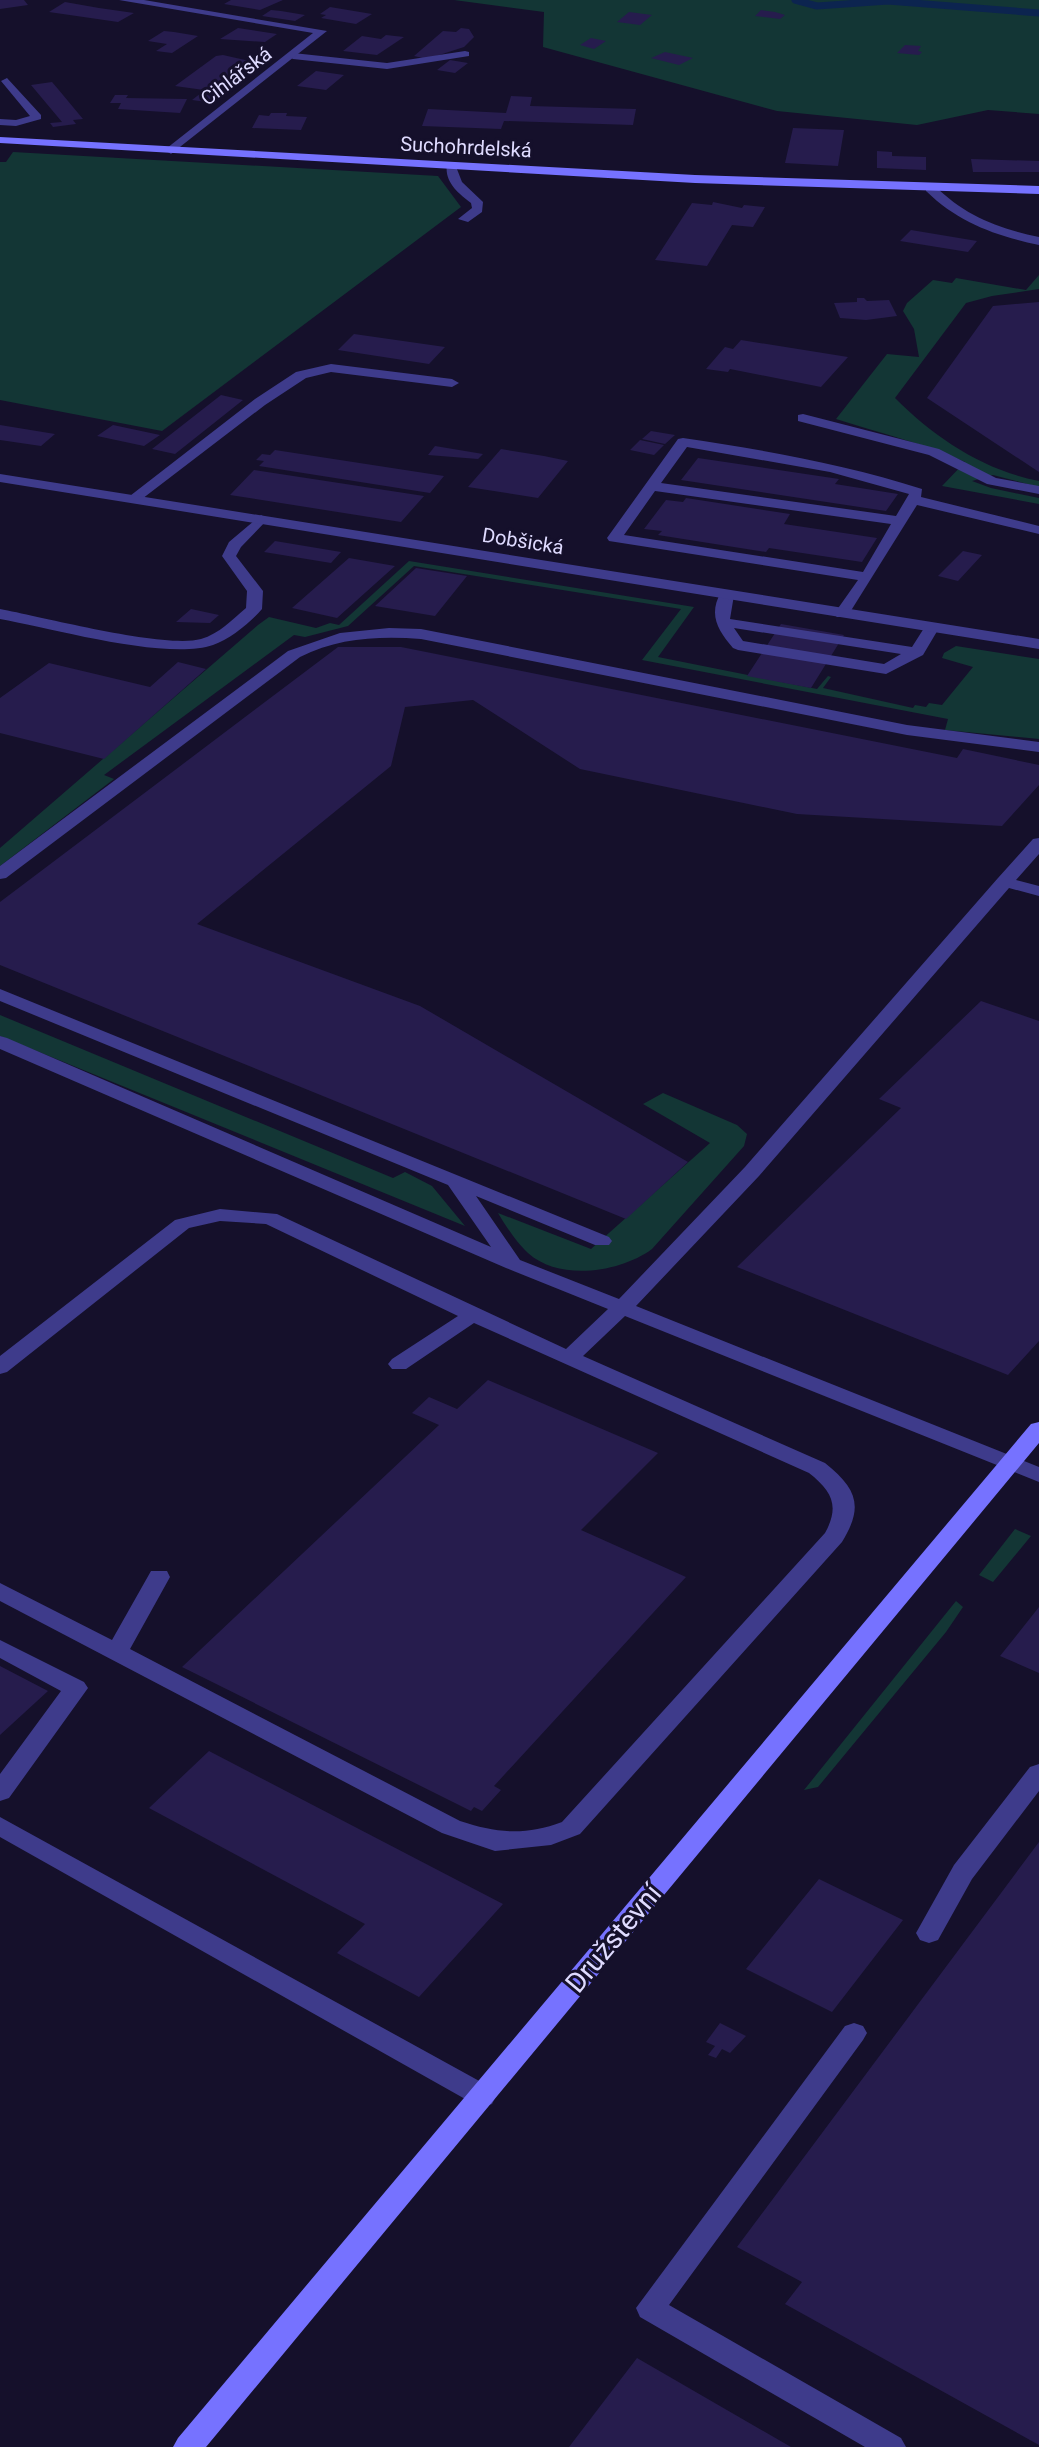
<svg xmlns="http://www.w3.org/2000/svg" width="1039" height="2447" viewBox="0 0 1039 2447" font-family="Roboto,sans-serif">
	<rect width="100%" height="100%" fill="#15102b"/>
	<!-- green -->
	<path fill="#133635" d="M454,0H1039V114L988,110L917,125L777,111L543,47L544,12Z
		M13,152L438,176L461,207L162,431L0,400V162H6Z
		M1039,275V289L992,296L966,303L895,398C935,438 983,470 1039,481V487L993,475L972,481L991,488L1039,498V504L942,486L965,462C924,443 879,433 836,419L887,354L919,357L914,329L903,311L907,303L933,280L952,283L956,278L1026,290Z
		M409,561L694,607L658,657L817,689L828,676L831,677L823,688L913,708L915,705L926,707L929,703L942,705L973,667L942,658L944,653L956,646L1039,659V739L945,730L948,719L642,660L681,609L414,566L348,626L305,637L294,635L104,775L114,779L0,866V848L258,625L269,617L316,628L330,623L339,625Z
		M0,1015L393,1178L405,1172L432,1186L465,1226L0,1036Z
		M663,1093L737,1125L747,1134L744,1146L652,1249C621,1272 560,1282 528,1253C517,1243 505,1225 498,1213L591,1249L710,1143L643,1104Z
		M1015,1529L1031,1536L993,1582L979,1575Z
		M956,1601L963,1607L946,1632L818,1787L804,1790Z"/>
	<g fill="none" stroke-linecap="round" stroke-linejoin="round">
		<!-- stream -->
		<path stroke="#0c244f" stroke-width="7" d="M795,0L817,6L888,1L1039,13"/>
	</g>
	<!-- building -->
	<path fill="#261c4d" d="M0,0H24L28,5L0,9Z
		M231,0H283L260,10L224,4Z
		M65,2L99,8L134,13L118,22L49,12Z
		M330,7L372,14L356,24L321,18L326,15L320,14Z
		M271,10L281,11L305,15L295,21L262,16Z
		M761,10L775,12L785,15L780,19L755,16Z
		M629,12L652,15L640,25L617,22Z
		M238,28L277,34L265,42L220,39Z
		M461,28L469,29L474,37L464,47L427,59L414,56L443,31L456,32Z
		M164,31L174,32L198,36L172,53L156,51L167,44L148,41Z
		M386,35L404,37L377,55L343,51L362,36L381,39Z
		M591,38L606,41L594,49L580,45Z
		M905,45L921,46L918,51L922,52L919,55L897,53Z
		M665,52L693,58L679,65L651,58Z
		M223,55L254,62L211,91L175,86L216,56Z
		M450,60L468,63L455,73L437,70Z
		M316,71L344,75L326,90L297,86Z
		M52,82L58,89L83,119L73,120L76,124L53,127L50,123L62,122L31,85Z
		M201,93L222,97L214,103L192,100Z
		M115,95H128L126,98L187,99L180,113L118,109L121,103H110Z
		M511,96L532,97L530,106L636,109L633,125L504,121L501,129L422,126L428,109L506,113Z
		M271,113H287L286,116L307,117L301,130L252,128L259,115L269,116Z
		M793,128L844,130L838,166L785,163Z
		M877,151L892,152V156L926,157V170L877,168Z
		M971,159L1039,161V172H973Z
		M713,202L742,208L744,205L765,207L753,227L732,225L707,266L655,260L692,203L712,205Z
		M911,230L977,241L968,252L900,241Z
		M857,298H864L867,301L889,300L897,316L866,320L840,318L834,303L857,302Z
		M1039,302V472L927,398L993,306Z
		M354,334L445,347L429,364L338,350Z
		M741,340L848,357L821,387L730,369L728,372L706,369L725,347L733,349Z
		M221,395L243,400L175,454L152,449Z
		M0,425L55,434L41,446L0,440Z
		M113,425L160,435L144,446L97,436Z
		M651,431L675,435L665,444L642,439Z
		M640,440L664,445L654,455L630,450Z
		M435,446L483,454L478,459L428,455Z
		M501,449L544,456L568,461L538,498L468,487Z
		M275,450L444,476L430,493L259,466L264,461L256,460L262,454L270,455Z
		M698,458L839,479L835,484L898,494L886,511L681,480Z
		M254,470L424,496L401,522L230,495Z
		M686,498L790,514L784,524L877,538L862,562L769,548L766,552L658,535L662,531L644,529L666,500L683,502Z
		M275,541L341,552L331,563L264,552Z
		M963,551L982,555L958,581L938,576Z
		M349,558L395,566L337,618L292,608Z
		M416,568L467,576L435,616L375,606Z
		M191,609L219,615L210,623L176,622Z
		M781,624L844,635L811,688L747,676Z
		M338,647H401L957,758L963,749L1039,765V785L1002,826L797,814L580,769L473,700L405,707L391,766L197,924L420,1006L688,1162L626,1219L0,965V902Z
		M178,662L206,669L104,759L0,733V698L49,663L150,687Z
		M981,1001L1039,1021V1341L1008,1375L737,1267L901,1108L879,1099Z
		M488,1380L658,1453L581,1530L686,1577L494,1786L501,1790L482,1811L474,1807L471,1811L182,1667L439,1425L412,1413L429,1397L457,1409Z
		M1039,1607V1673L1000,1656Z
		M0,1666L48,1691L0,1735Z
		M209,1751L503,1904L419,1997L337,1953L365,1924L149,1808Z
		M1039,1842V2445L785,2304L802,2282L737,2247Z
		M819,1879L903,1920L832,2012L746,1969Z
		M720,2023L746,2036L730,2053L722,2049L716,2058L708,2055L715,2046L706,2042Z
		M637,2358L791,2447H569Z"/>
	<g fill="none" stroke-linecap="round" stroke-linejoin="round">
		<!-- lane -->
		<path fill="#3e3b8b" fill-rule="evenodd" d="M465,51L469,52V56L387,69L293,59L288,56L293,53L387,63Z
			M7,78L41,115V119L16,126L0,125V119L16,120L30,116L1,81Z
			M447,164H455L462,182L483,202L482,212L468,222L458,219L472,208L471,203C458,193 444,182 447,164Z
			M331,364L452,379L459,383L452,387L331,372L306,378L265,405L138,502H128L126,499L255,399L296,372Z
			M803,414L939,449L996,478L1039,486V494L987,484L929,455L798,421V415Z
			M683,438C764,450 844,464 922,489L921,497L1039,526V534L917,505L847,617H837L834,614L858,580L609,541L607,538L678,439ZM687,447L830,472L909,494L896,516L661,483ZM655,491L891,524L863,572L624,535Z
			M261,515L268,519L241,547L236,556L263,591L262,609C250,623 230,639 213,645C167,661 51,628 0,619V609C43,617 165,649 201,639C219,634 233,619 246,608L247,591L222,556L229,542Z
			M726,590L734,595L730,619L912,647L926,625L931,623L939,628L923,655L886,674L738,650L733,648C718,630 708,615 721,592ZM734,628L901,654L884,664L743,641Z
			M389,628L421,629L907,725L1039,742V752L907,735L421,639C378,636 338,638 300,657L6,878L0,879V866L288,651L340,633Z
			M1039,838V854L1016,880L1039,886V896L1009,888L759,1176L636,1306L1039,1467V1482L625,1316L583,1356L825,1463C857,1489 864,1506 842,1542L580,1834L551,1845L495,1851L442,1833L0,1601V1583L112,1640L151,1571H167L170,1577L130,1649L460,1821C496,1833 525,1836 562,1822L825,1533C840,1506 832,1491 809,1473L474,1323L406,1369H392L388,1364L392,1359L458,1316L266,1224L220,1221L189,1228L7,1372L0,1374V1356L175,1220L220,1209L277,1214L566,1349L608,1309L506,1268L0,1049V1036L7,1038L491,1247L448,1185L0,1001V989L609,1237L612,1241L609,1245H595L476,1196L520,1260L619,1299L745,1167L998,878L1033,839Z
			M0,1640L84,1682L88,1688L9,1798L0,1801V1774L61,1691L0,1658Z
			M1039,1764V1791L972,1879L938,1940L929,1943L920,1940L916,1933L954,1865L1030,1767Z
			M0,1817L492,2088L496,2096L492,2104L483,2107L474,2104L0,1837Z
			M854,2023L863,2026L867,2033L863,2040L669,2305L901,2438L906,2447H865L640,2317L636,2308L845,2026Z"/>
		<!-- street -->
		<path fill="#3e3b8b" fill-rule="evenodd" d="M119,0H144L327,31L171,154L165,150L167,148L313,33Z
			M926,185H934C965,216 997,228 1039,237V245C994,235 959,223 926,191Z
			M0,474L1039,639V649L0,482Z"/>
		<!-- secondary -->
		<path fill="#7672ff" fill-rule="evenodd" d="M0,137L695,175L1039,186V194L695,183L0,143Z
			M1039,1422V1443L206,2447H173L178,2438L1031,1424Z"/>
	</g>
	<g text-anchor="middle" stroke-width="6" stroke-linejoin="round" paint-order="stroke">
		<!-- far-street labels -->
		<g font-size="20" fill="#dfdbff" stroke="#15102b">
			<text transform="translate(236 76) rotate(-37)" y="7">Cihlářská</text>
			<text transform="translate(466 147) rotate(3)" y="7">Suchohrdelská</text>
			<text transform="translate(523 541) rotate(9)" y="7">Dobšická</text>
		</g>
		<!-- near-street labels -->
		<g font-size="28" fill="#dfdbff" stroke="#15102b">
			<text transform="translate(613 1938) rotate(-50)" y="10">Družstevní</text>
		</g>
	</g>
</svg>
